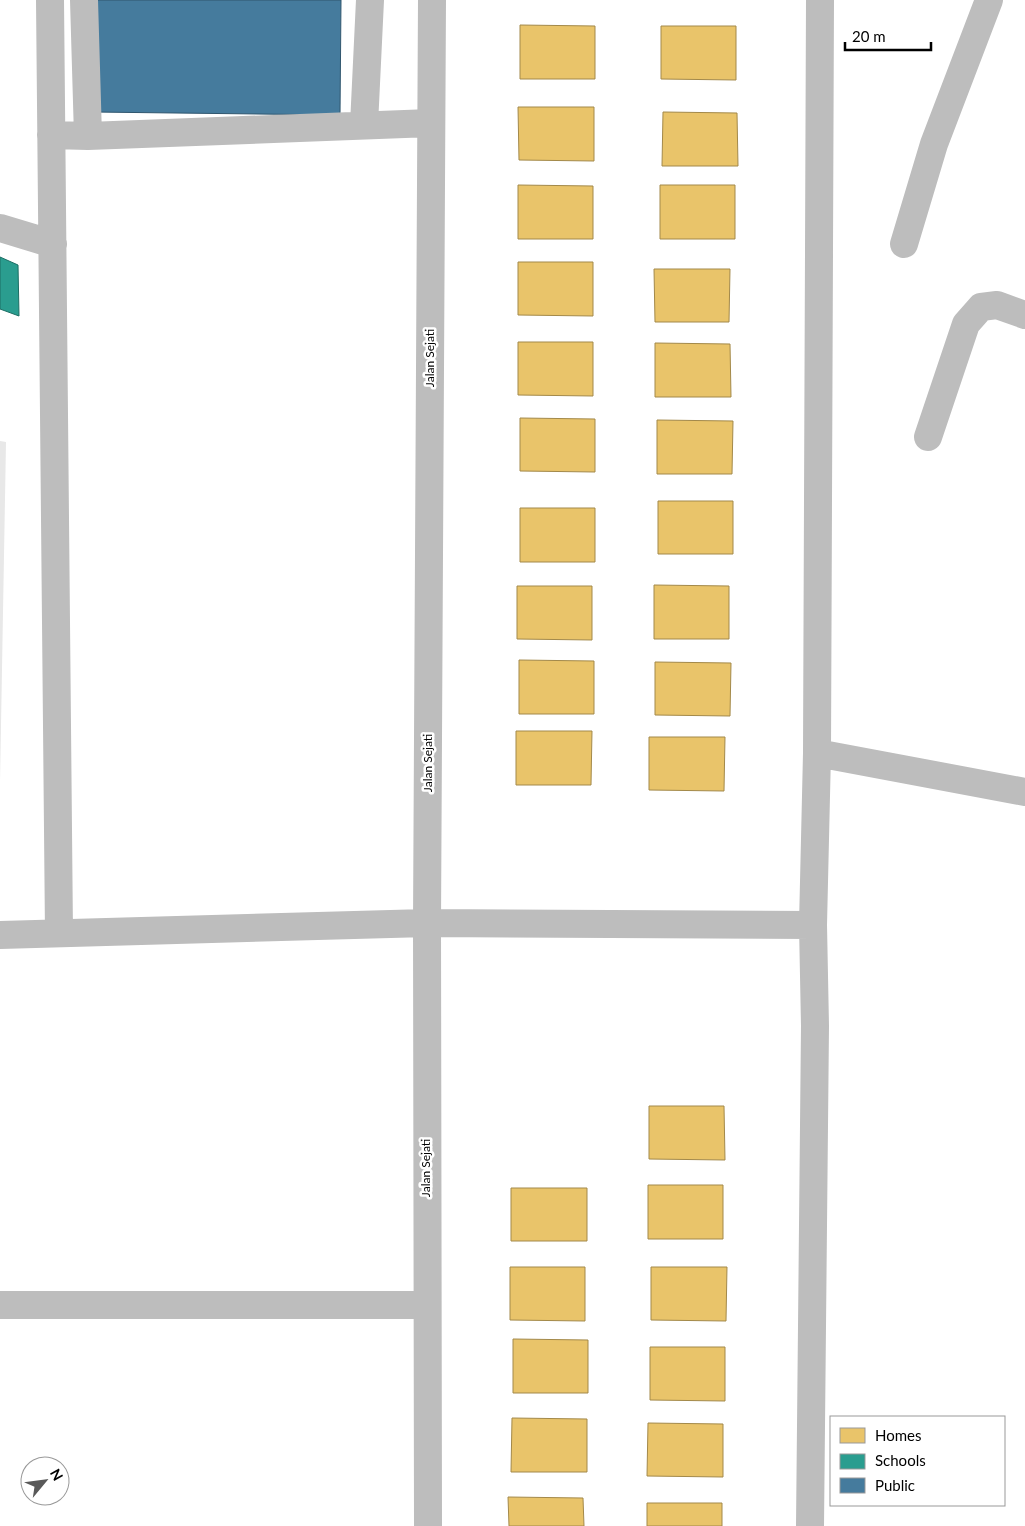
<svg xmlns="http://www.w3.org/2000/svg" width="1025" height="1526" viewBox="0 0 1025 1526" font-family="Lato,sans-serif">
	<rect width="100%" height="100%" fill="#fff"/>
	<!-- green -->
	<path fill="#e8e8e8" d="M0,441L6,442L0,782Z"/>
	<!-- homes -->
	<path fill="#e9c46a" stroke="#a3894a" d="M520,25L595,26V79H520Z
		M661,26H736V80L661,79Z
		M518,107H594V161L519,160Z
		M663,112L737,113L738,166H662Z
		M518,185L593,186V239H518Z
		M660,185H735V239H660Z
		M518,262H593V316L518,315Z
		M654,269H730L729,322H655Z
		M518,342H593V396L518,395Z
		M655,343L730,344L731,397H655Z
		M520,418L595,419V472L520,471Z
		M657,420L733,421L732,474H657Z
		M658,501H733V554H658Z
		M520,508H595V562H520Z
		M654,585L729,586V639H654Z
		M517,586H592V640L517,639Z
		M519,660L594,661V714H519Z
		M655,662L731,663L730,716L655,715Z
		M516,731H592L591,785H516Z
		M649,737H725L724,791L649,790Z
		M649,1106H724L725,1160L649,1159Z
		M648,1185H723V1239H648Z
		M511,1188H587V1241H511Z
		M510,1267H585V1321L510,1320Z
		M651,1267H727L726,1321L651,1320Z
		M513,1339L588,1340V1393H513Z
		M650,1347H725V1401L650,1400Z
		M512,1418L587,1419V1472H511Z
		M648,1423L723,1424V1477L647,1476Z
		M508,1497L583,1498L584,1526H509Z
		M647,1503H722V1526H647Z"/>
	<!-- schools -->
	<path fill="#2a9d8f" stroke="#1d6e64" d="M0,257L18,265L19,316L0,309Z"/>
	<!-- public -->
	<path fill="#457b9d" stroke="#30566e" d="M94,0H341L340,115L93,112Z"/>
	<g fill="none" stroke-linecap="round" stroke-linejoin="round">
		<!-- minor -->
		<path stroke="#bdbdbd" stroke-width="28" d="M50,0L59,933
			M84,0L88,136
			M364,125L370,0
			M51,135L88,136L431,123
			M0,228L53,244
			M904,244L934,144L989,0
			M928,437L966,324L981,307L997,305L1025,315
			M817,753L1025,792
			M0,935L427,923L813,925
			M0,1305H426
			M428,1526L427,923L432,0
			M810,1526L815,1026L813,925L817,753L820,0"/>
	</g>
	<g text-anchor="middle" stroke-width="5" stroke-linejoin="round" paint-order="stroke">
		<!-- street labels -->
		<g font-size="12" fill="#000" stroke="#fff">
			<text transform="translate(430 358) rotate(-90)" y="4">Jalan Sejati</text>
			<text transform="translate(428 763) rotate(-90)" y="4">Jalan Sejati</text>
			<text transform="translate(426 1168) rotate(-90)" y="4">Jalan Sejati</text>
		</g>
	</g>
	<!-- legend -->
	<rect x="830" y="1416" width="175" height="90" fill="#ffffff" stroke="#999999"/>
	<rect x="840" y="1428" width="25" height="15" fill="#e9c46a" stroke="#999999"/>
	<text x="875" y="1441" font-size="15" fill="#000000">Homes</text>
	<rect x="840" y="1454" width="25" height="15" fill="#2a9d8f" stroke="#999999"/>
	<text x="875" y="1466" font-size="15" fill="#000000">Schools</text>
	<rect x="840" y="1478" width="25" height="15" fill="#457b9d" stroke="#999999"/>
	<text x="875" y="1491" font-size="15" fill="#000000">Public</text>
	<!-- north arrow -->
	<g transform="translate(45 1481) rotate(61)"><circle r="24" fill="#ffffff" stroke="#999999"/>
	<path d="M0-4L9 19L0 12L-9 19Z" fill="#595959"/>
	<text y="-8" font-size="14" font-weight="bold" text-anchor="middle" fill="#000000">N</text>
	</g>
	<!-- scale -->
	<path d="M845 42v8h86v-8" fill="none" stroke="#000000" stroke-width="2.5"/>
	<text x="852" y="42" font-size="15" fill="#000000" stroke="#ffffff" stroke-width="4" paint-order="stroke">20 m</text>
</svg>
